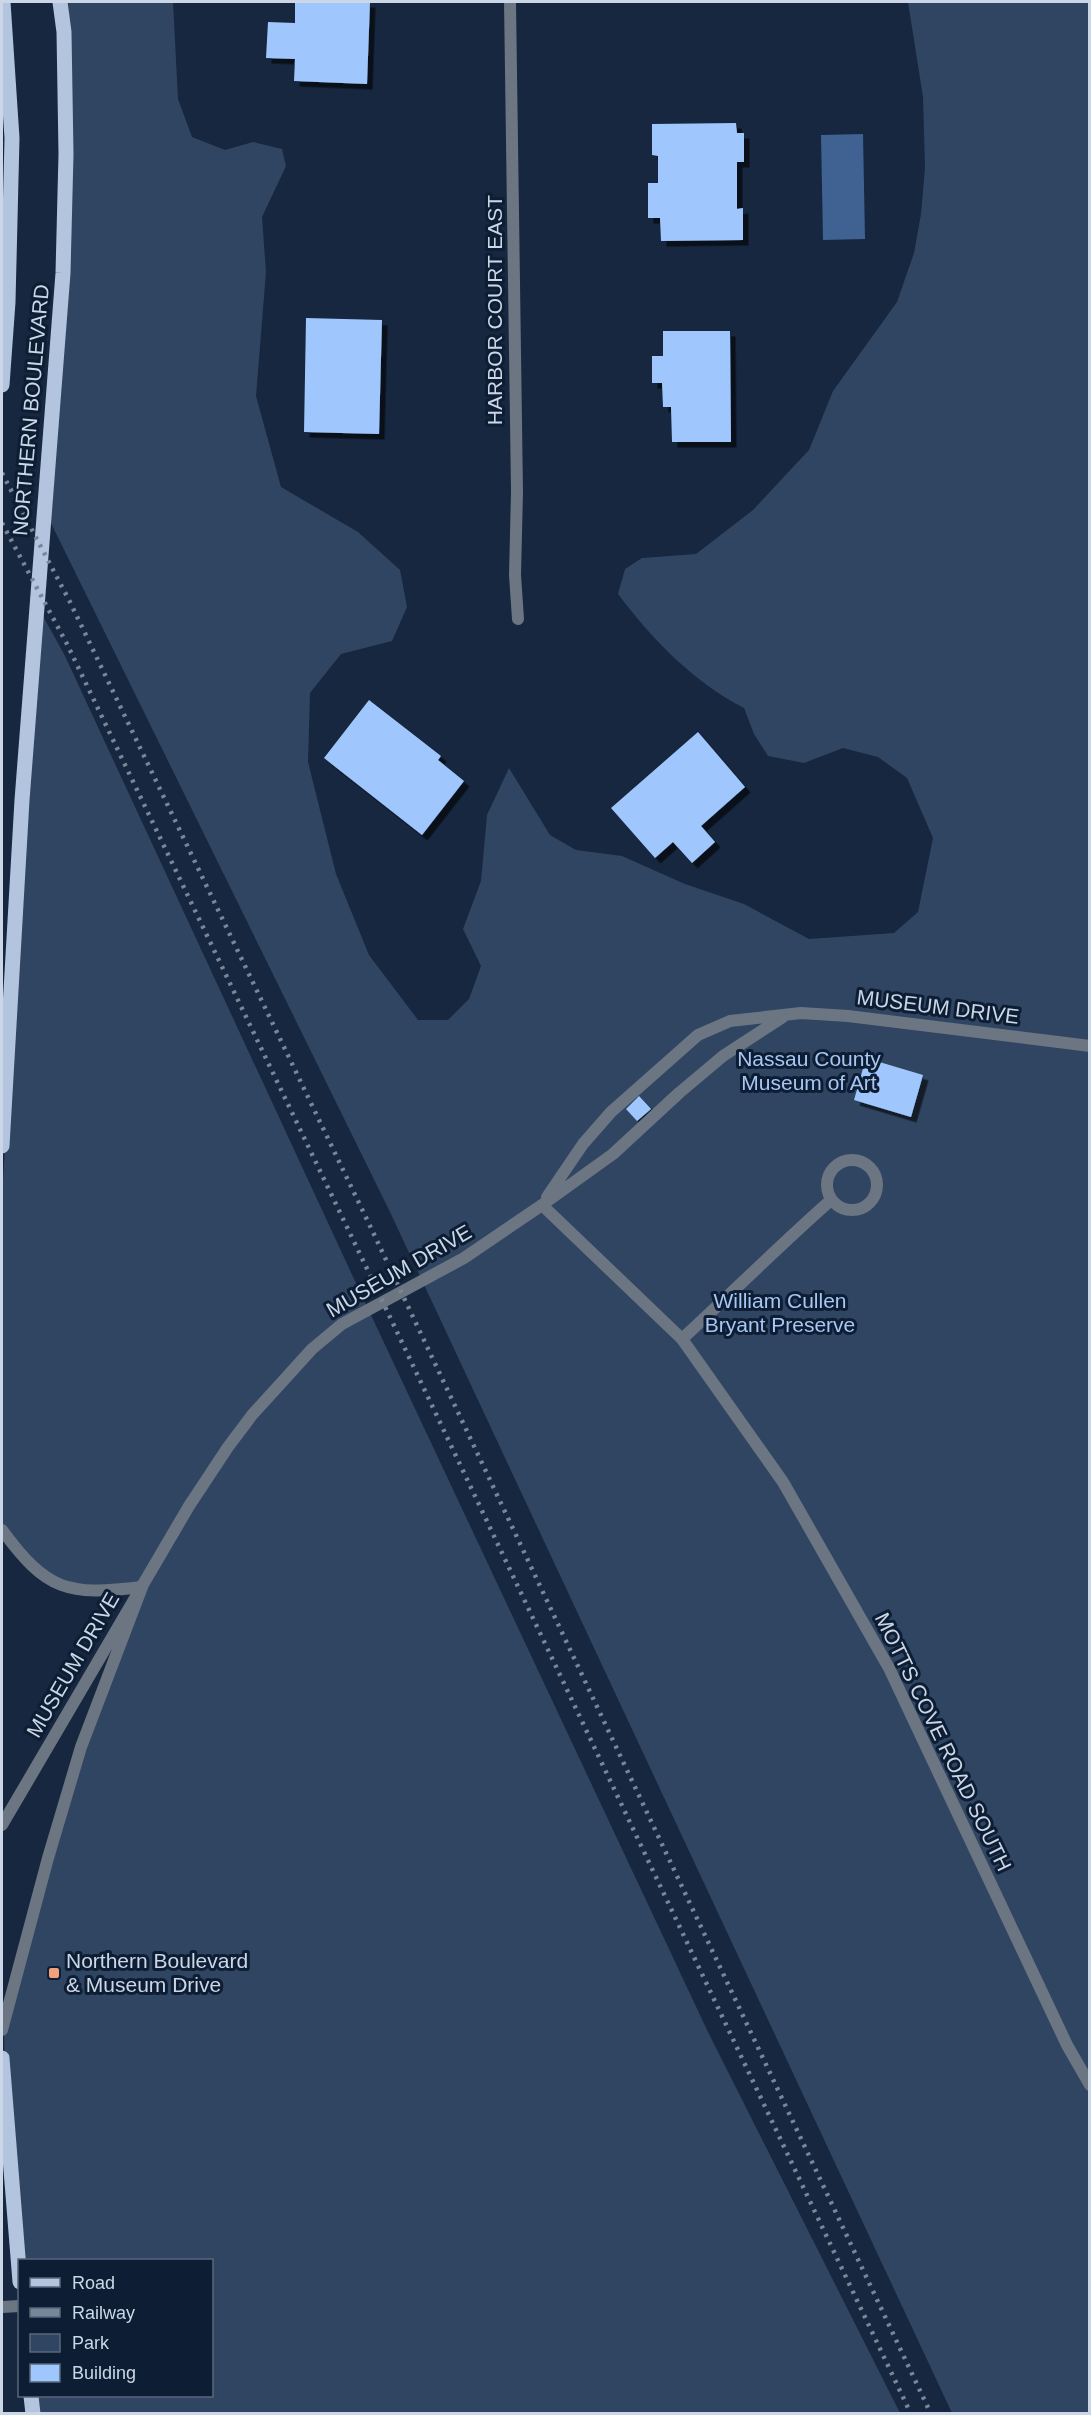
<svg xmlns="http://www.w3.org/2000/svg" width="1091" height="2415" viewBox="0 0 1091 2415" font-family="Helvetica,sans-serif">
	<defs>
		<filter id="shadow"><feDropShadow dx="5.5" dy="5.5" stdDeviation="0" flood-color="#0009"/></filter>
	</defs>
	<rect width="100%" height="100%" fill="#16273f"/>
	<!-- green -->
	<path fill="#304562" d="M61,2H173L178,99L192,137L225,150L253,142L282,149L286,166L262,217L266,272L256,396L281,487L358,532L400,570L407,607L392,641L341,654L310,693L308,762L336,874L369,955L418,1020H448L469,999L481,966L463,929L481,881L487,815L509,768L550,835L576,850L622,856L685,884L744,904L809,939L894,933L918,912L933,838L907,778L878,757L843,748L804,763L768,756L754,734L744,708C693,682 652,639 618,594L625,569L642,558L696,554L753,510L809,450L833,391L897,302L914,253L921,214L925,168L923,97L908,2H1089V2413H952L390,1212L45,511L64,272Z
		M38,607L65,656L355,1281L708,2032L900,2413H33L31,2396H212V2260H20L6,2115L4,2036L57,1839L85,1747L145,1587C107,1589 68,1590 37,1565C24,1554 13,1539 2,1526V1196Z"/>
	<!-- water -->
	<path fill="#3f6292" d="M863,134L865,239L823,240L821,135Z"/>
	<!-- building -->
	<path fill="#a0c7fd" filter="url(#shadow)" d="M295,2H370L367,84L294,81L295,59L266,58L268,22L295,23Z
		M736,123L737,133H744V162H737V209L743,208V240L661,241L660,218H648V183H658V156L652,155V124Z
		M306,318L382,320L379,434L304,432Z
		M663,331H730L731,442H672L671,407H663L662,383H652V356H663Z
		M369,700L441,756L438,760L464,781L422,835L324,758Z
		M698,732L745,787L701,826L715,842L692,863L673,842L655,858L611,808Z
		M866,1058L923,1075L911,1117L854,1100Z
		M639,1096L651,1109L637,1121L626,1109Z"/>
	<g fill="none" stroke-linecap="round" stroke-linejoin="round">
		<!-- lane -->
		<path stroke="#6c7582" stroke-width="12" d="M827 1185a25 25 0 1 1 50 0a25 25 0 1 1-50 0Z
			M542,1205L682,1339C732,1293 780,1245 831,1200
			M2,1530C47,1591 67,1596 142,1587L81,1747L48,1858L2,2030
			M2,2307L20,2306"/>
		<!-- street -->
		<path stroke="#6c7582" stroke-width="12" d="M510,2L517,492L515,575L518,619
			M547,1197L583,1144L611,1112L698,1035L730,1021L801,1013L848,1016L1090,1046
			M682,1339L783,1482L889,1668L1067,2045L1090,2085
			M2,1825L189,1506L228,1447L252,1415L312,1349L342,1324L464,1258L542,1205L613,1154L679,1093L723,1056L783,1017"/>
		<!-- primary -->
		<path stroke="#b2c4de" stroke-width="15" d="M2,385L8,302L12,138L3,2
			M2,1146L22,800L63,273L66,154L64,32L60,2
			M2,2058L20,2282
			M31,2396L33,2414"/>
		<!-- rail -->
		<path stroke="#788699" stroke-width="4.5" stroke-dasharray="3 6" stroke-linecap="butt" d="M2,473L70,602L371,1228L931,2414
			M2,523L67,644L370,1275L911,2414"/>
	</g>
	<!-- markers -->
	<rect fill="#f1a17b" stroke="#0d1d34" stroke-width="2" x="48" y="1967" width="12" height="12" rx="3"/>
	<g text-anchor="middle" stroke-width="6" stroke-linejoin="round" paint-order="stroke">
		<!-- street labels -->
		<g font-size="21" fill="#cbd7e6" stroke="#0d1d34">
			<text transform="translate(495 310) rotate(-90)" y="7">HARBOR COURT EAST</text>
			<text transform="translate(31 410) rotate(-85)" y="7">NORTHERN BOULEVARD</text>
			<text transform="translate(938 1007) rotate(7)" y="7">MUSEUM DRIVE</text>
			<text transform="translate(399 1271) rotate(-30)" y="7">MUSEUM DRIVE</text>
			<text transform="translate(73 1665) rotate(-60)" y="7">MUSEUM DRIVE</text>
			<text transform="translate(943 1742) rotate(64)" y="7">MOTTS COVE ROAD SOUTH</text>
		</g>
		<!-- park labels -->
		<g font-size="21" fill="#a7c6f2" stroke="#0d1d34">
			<text x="809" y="1066">Nassau County<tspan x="809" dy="24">Museum of Art</tspan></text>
			<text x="780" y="1308">William Cullen<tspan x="780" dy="24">Bryant Preserve</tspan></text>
		</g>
		<!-- poi labels -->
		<g font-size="21" fill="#cbd7e6" stroke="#0d1d34" text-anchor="start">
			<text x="66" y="1968">Northern Boulevard<tspan x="66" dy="24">&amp; Museum Drive</tspan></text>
		</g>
	</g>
	<!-- border -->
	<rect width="1091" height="2415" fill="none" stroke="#cbd7e6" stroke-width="6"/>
	<!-- legend -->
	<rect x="18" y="2259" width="195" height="138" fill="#0d1d34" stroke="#59677b" stroke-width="1.5"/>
	<rect x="30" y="2278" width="30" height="9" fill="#b2c4de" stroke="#59677b" stroke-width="1.5"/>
	<text x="72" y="2289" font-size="18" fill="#cbd7e6">Road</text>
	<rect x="30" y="2308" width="30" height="9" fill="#788699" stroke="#59677b" stroke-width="1.5"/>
	<text x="72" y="2319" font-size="18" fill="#cbd7e6">Railway</text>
	<rect x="30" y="2334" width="30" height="18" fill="#304562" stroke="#59677b" stroke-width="1.5"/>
	<text x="72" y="2349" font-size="18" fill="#cbd7e6">Park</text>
	<rect x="30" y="2364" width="30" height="18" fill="#a0c7fd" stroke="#59677b" stroke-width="1.5"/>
	<text x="72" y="2379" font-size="18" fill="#cbd7e6">Building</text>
</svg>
